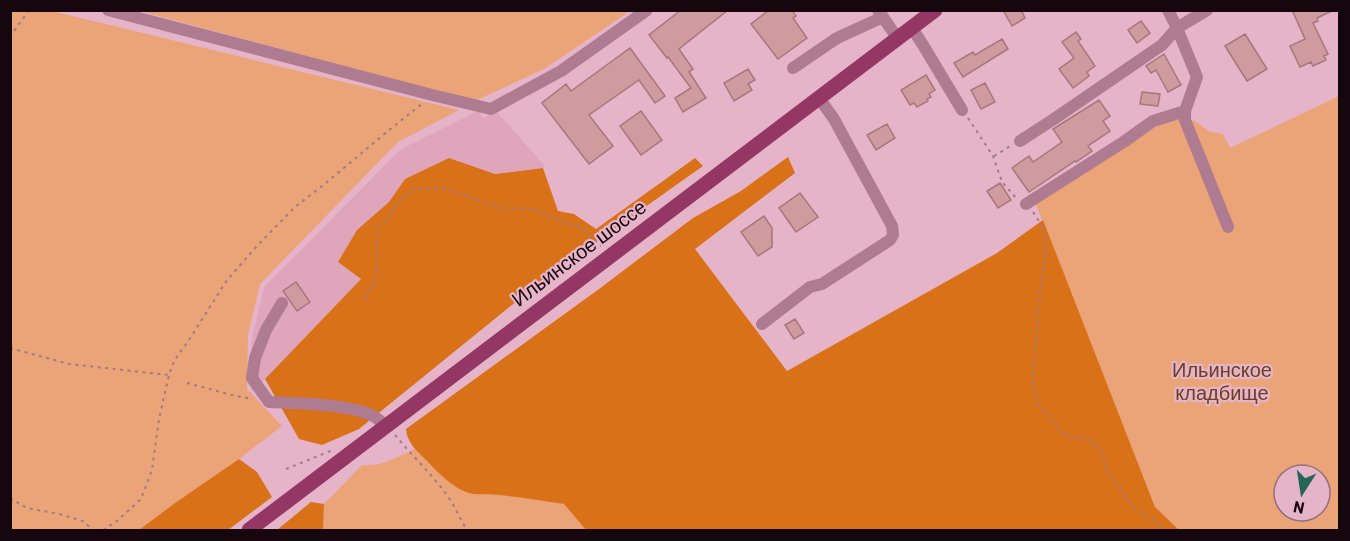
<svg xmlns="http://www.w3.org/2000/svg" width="1350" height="541" viewBox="0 0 1350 541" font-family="Barlow,sans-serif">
	<rect width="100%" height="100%" fill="#e6b4c8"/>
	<!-- built -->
	<path fill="#dea5bb" d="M478,111L483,118L496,111L545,166L543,168L495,174L449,158L405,179L389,202L357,230L338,262L361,279L252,392L249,385L248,370L253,334L264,287L401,149Z"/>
	<!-- green -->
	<path fill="#eaa477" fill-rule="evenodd" d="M10,11H52L459,110L398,142L260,284L248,335L247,389L282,426L239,459L175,503L139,530H11Z
		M140,11H630L544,69L475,101Z
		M1339,96V530H1179L1155,507L1035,202L1169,119L1195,121L1210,132L1223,134L1230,148ZM1284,475H1320V511H1284Z
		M415,449C430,464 447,485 468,492C478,495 486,494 496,494C518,495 542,501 564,504L586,530H323L324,504L362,465C381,467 398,457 415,449Z"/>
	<!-- forest -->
	<path fill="#d97119" d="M788,157L795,173L695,249L787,371L997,253L1043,220L1155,507L1179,530H586L564,504C543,501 521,497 499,495C488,493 477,496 466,492C451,486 437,472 426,460C417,451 407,443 406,429L599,289L693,218L741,191Z
		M449,158L495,174L543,168L558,211L574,214L596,229L695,158L703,166L549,275L359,429L322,445L299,439L265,379L361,279L338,262L357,230L389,202L405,179Z
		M239,459L257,472L272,497L228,530H139L175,503Z
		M311,502L324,504L323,530H277Z"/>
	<!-- building -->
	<path fill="#cf9b9f" stroke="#a8767b" stroke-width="1.5" d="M681,10H728L679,49L693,69L689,72L706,98L683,112L675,98L691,88L668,57L667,58L649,35Z
		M769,10H792L796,16L793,18L807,38L778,59L751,24Z
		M1003,10H1021L1025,18L1012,26Z
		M1292,10H1334L1317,18L1318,21L1313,23L1328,54L1324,56L1326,60L1313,66L1311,62L1300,67L1290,46L1305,39Z
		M1141,21L1150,33L1137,43L1128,30Z
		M1076,32L1081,39L1078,41L1095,66L1087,72L1089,76L1073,88L1059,69L1074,58L1062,42Z
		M1245,34L1267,69L1247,81L1225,46Z
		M1002,39L1008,49L963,77L954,63L973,52L975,55Z
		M630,48L665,96L655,103L639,80L589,115L613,146L589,164L542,103L566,84L571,91Z
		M1164,54L1181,85L1168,92L1156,70L1151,73L1146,66Z
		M748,69L755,80L748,84L752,90L734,101L724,83Z
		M926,75L935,90L929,94L931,97L927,99L928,101L917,107L914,103L910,105L901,90Z
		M985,83L995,102L981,109L971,90Z
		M1142,92L1160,94L1158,106L1140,104Z
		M1099,100L1110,116L1103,121L1110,131L1088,146L1092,151L1076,162L1075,161L1029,192L1012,168L1029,156L1033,162L1062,142L1053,129Z
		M641,111L662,140L641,155L620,126Z
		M887,124L895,138L876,150L867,135Z
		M1000,183L1011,200L998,208L987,191Z
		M800,193L818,217L796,232L779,208Z
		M764,216L772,228V247L758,256L741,232Z
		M296,282L310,302L297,311L283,291Z
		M795,319L804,333L794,339L785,325Z"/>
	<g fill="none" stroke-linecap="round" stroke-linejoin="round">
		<!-- path -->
		<path stroke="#a17b8a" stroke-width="2" stroke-dasharray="3 4.5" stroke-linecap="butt" d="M10,37L29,10
			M968,118L993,156L1002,182L1017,199
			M994,156L1012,145
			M1033,212L1044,229L1046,252L1038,309L1037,331L1032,380L1039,406L1064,435L1091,441L1103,453L1107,472L1135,509L1154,520L1164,530
			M365,299L367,292L374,285L377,272L376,259L378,251L377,239L378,227L387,222L391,212L402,198L414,189L444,188L500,208L534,209L555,219L582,228L601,246
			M10,348L69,364L169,375
			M187,383L232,395L252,399
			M395,435C413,457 435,477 451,501C457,511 461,521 467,530
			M286,469L333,450
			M10,498L27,508L59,514L83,521L93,530
			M103,530L117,521L141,499L152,470L159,419L169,375L174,361L189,340L227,280L256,247L295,207L321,187L388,131L423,103"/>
		<!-- minor -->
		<path stroke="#af7b90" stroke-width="12" d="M108,10L432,95L491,109L561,71L647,10
			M878,10L898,39
			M912,28L923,45L962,110
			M793,68L837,38L883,17
			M1185,111V120L1228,227
			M1020,141L1054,119L1162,45L1177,28L1207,10
			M1026,204L1125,141L1153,121L1185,111L1197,77L1177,28L1168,10
			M282,303L266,330L255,358L252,378L269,402C297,403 352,404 375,417C379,420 383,423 387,426
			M762,324L810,287L822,284L890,240L893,235L892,226L834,119L819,98"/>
		<!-- major -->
		<path stroke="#943764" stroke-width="15" d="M249,530L935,10"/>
	</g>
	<g text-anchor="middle" stroke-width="4.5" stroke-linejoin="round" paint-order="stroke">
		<!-- street labels -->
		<g font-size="20" fill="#16060d" stroke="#e6b4c8">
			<text transform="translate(579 253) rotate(-37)" y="7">Ильинское шоссе</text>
		</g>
		<!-- park labels -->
		<g font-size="20" fill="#6b3f21" stroke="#e6b4c8">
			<text x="1222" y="377">Ильинское<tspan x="1222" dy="23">кладбище</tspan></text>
		</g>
	</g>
	<!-- border -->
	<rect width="1350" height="541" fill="none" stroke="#16060d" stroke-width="24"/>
	<!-- north arrow -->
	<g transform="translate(1302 493) rotate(192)"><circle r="28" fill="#e6b4c8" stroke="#936e7d" stroke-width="1.5"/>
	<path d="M0-4.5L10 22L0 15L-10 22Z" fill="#246656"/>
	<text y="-9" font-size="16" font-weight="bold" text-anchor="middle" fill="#16060d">N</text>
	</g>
</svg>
